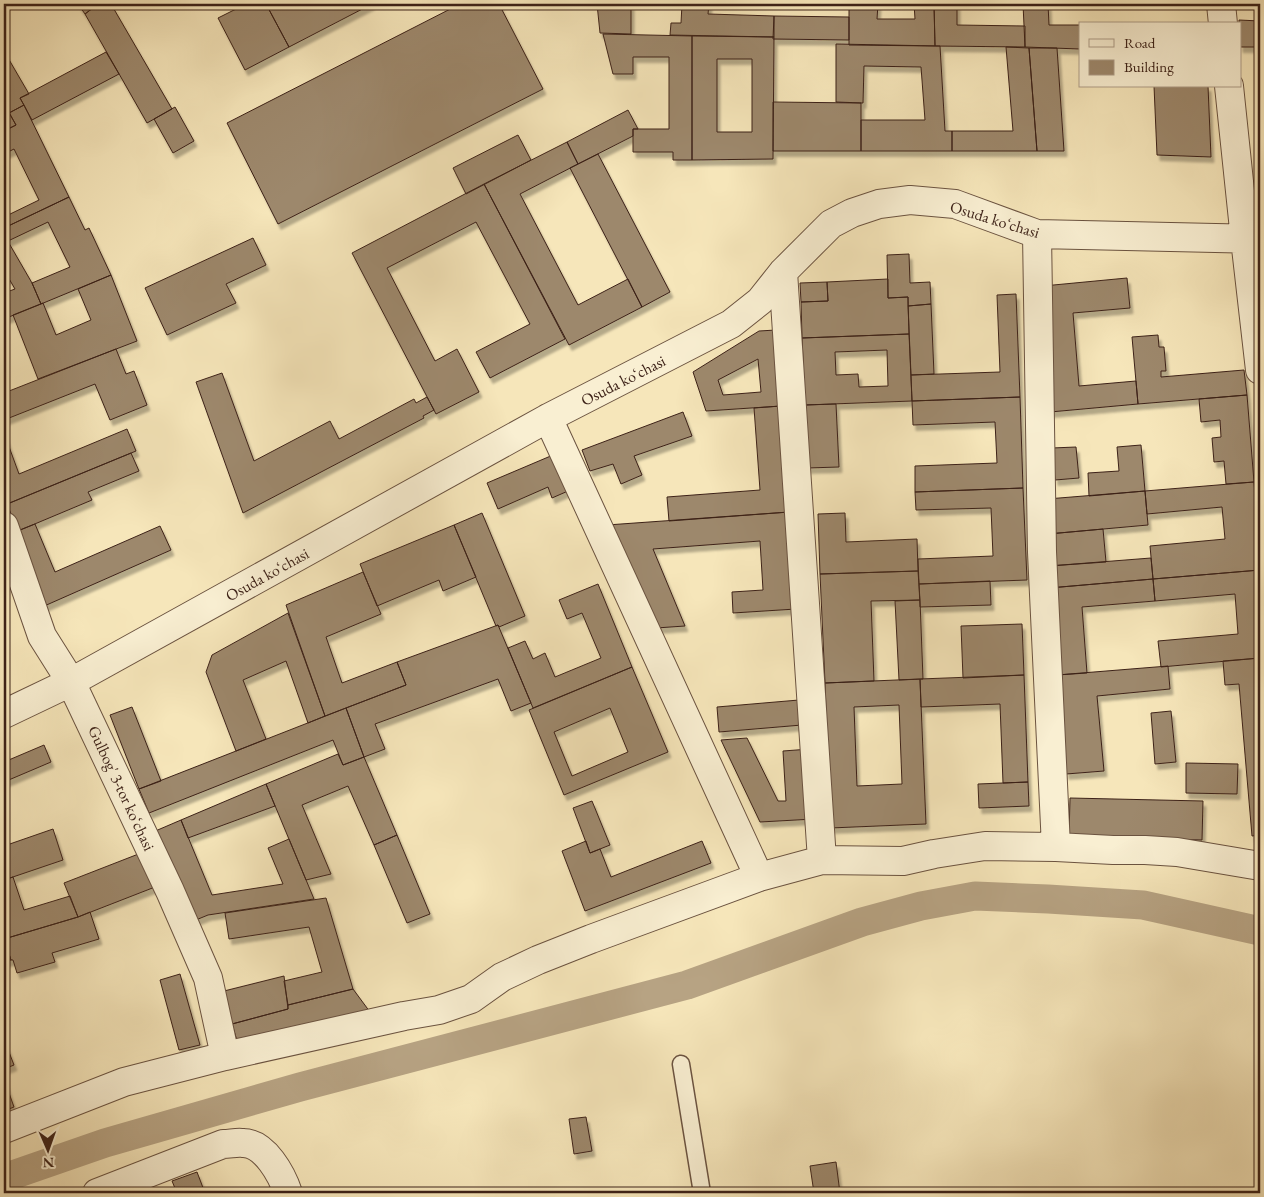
<svg xmlns="http://www.w3.org/2000/svg" width="1264" height="1197" viewBox="0 0 1264 1197" font-family="'EB Garamond',serif">
	<defs>
		<filter id="shadow"><feDropShadow dx="3" dy="5.5" stdDeviation="1" flood-color="#0004"/></filter>
	</defs>
	<rect width="100%" height="100%" fill="#f6e6ba"/>
	<filter id="stains"><feTurbulence type="fractalNoise" baseFrequency=".004" numOctaves="4"/><feColorMatrix values="0 0 0 0 .2 0 0 0 0 .09 0 0 0 0 .02 0 0 0 .5 -.17"/></filter>
	<radialGradient id="worn" r=".72"><stop offset=".6" stop-color="#630" stop-opacity="0"/><stop offset="1" stop-color="#630" stop-opacity=".3"/></radialGradient>
	<g fill="none" stroke-linecap="round" stroke-linejoin="round">
		<!-- canal -->
		<path stroke="#b7a383" stroke-width="29" d="M4,1178L105,1143L300,1087L687,985L862,922L921,906L975,896L1048,899L1143,905L1260,931"/>
	</g>
	<!-- building -->
	<path fill="#9d886c" stroke="#3d2218" fill-rule="evenodd" filter="url(#shadow)" d="M78,4H98L85,14Z
		M98,4H111L172,109L147,123L85,14Z
		M246,4H266L289,47L245,70L218,18Z
		M266,4H372L289,47Z
		M460,4H499L543,89L278,224L227,123Z
		M597,4H631V34L600,33Z
		M682,4H709L708,14L774,16V37L670,35L671,23H681Z
		M849,4H878L877,19H915L914,4H934L935,46L849,45Z
		M934,4H957V25L1025,26V47L935,46Z
		M1023,4H1048L1049,25H1080V49L1025,47Z
		M774,16L849,17V40L773,39Z
		M1239,20L1260,21V47H1240V24H1239Z
		M603,34L692,36V160H673V152H633V129H669V57H633V74H613Z
		M692,36L774,37L773,159L692,160ZM717,59H752V132H717Z
		M836,44L940,46L945,131H952V151H861V120H925L921,67L864,66L863,103L836,102Z
		M1006,47L1029,48L1037,151H952V131H1013Z
		M1029,48H1057L1064,151H1037Z
		M4,51L29,94L20,98L24,105L9,113L4,103Z
		M106,52L119,74L32,120L20,98Z
		M1154,86H1208L1211,157L1157,155Z
		M773,102L861,103V151H773Z
		M4,103L16,125L4,131Z
		M24,105L69,197L4,228V217L39,200L14,149L4,154V131L16,125L9,113Z
		M175,107L194,141L173,153L154,119Z
		M628,110L638,129H633V136L578,164L567,142Z
		M518,135L531,160L466,194L453,168Z
		M567,142L578,164L520,194L578,305L628,279L642,307L569,345L484,184Z
		M598,154L670,292L642,307L570,168Z
		M484,184L565,339L490,378L476,352L530,324L476,222L387,268L435,361L457,349L479,392L436,414L352,253Z
		M69,197L85,230L89,228L111,275L41,304L32,283L70,267L48,222L8,241L4,233V228Z
		M6,238L32,283L41,304L4,319V293L15,289L8,277L4,279V239Z
		M253,238L266,265L226,284L236,303L167,335L145,288Z
		M909,254L910,283L930,282L931,304L908,306V297L888,298L887,255Z
		M111,275L137,341L38,379L13,315L43,303L56,335L91,320L78,289Z
		M1127,278L1130,308L1073,313L1079,386L1136,381L1138,404L1050,412L1043,286Z
		M888,279V298L908,297L909,334L802,338L801,302L828,301L827,282Z
		M827,282L828,301L801,302L800,283Z
		M1016,294L1020,397L912,401L911,375L1000,372L997,295Z
		M931,304L934,374L911,375L908,306Z
		M776,330L781,406L706,411L693,372L759,331ZM758,359L761,392L723,395L718,380Z
		M909,334L912,401L805,405L802,338ZM887,350L888,386L859,387L858,374L836,375L835,352Z
		M1158,335L1159,347H1164L1166,371H1161V377L1244,370L1247,395L1138,404L1132,337Z
		M116,349L126,374L134,371L147,405L110,420L95,384L4,420V393Z
		M222,373L254,461L330,421L339,439L414,399L416,403L427,397L434,410L423,416L424,418L243,513L196,382Z
		M1247,395L1254,482L1226,484L1224,461L1214,462L1212,438L1221,437L1220,420L1201,422L1199,399Z
		M1020,397L1023,488L915,492V466L997,463L995,422L913,425L912,401Z
		M836,404L839,467L807,468L805,405Z
		M781,406L789,512L669,521L667,497L760,490L754,408Z
		M683,412L692,436L634,456L642,475L621,484L613,464L590,471L582,450Z
		M127,429L136,451L5,505L4,501V433L19,474Z
		M1141,445L1145,491L1089,496L1088,473L1119,471L1117,447Z
		M1076,447L1079,478L1055,480L1052,448Z
		M131,453L139,471L88,492L92,500L18,531L7,504Z
		M553,455L568,491L552,498L548,487L498,509L487,483Z
		M1254,482L1260,552V570L1153,579L1150,546L1225,539L1222,507L1147,514L1145,491Z
		M1023,488L1027,580L919,584L918,559L993,556L991,508L916,510L915,492Z
		M1145,491L1148,525L1048,534L1047,499Z
		M789,512L796,609L733,613L732,592L763,590L760,541L653,549L685,626L656,628L607,525Z
		M482,513L525,616L499,627L498,625L496,626L454,525Z
		M845,513L846,542L917,539L918,571L820,574L818,514Z
		M35,524L55,572L160,526L171,550L42,607L12,533Z
		M454,525L476,577L443,591L439,580L377,606L360,564Z
		M1103,529L1106,562L1049,566L1048,534Z
		M1151,558L1153,579L1049,588V566Z
		M1260,570V658L1161,667L1158,641L1238,634L1235,594L1155,601L1153,579Z
		M918,571L920,600L871,601L874,681L825,683L820,574Z
		M363,572L381,614L326,637L342,683L397,662L406,685L325,716L286,605Z
		M1153,579L1155,601L1082,607L1087,673L1057,675L1049,588Z
		M990,581L991,605L920,607L919,584Z
		M598,584L632,667L533,708L508,648L525,641L533,659L545,653L555,677L601,658L582,613L567,619L559,600Z
		M920,600L923,679L899,680L895,601Z
		M288,613L325,716L308,723L286,661L243,680L266,739L236,751L206,672L212,655Z
		M1022,624L1024,675L963,678L961,626Z
		M498,625L531,703L511,711L498,679L375,724L385,749L364,757L346,708L406,685L397,662Z
		M1260,658V835L1252,836L1239,684L1225,685L1223,661Z
		M1168,666L1170,689L1097,696L1104,771L1066,774L1057,675Z
		M632,667L668,752L564,795L529,710ZM610,708L628,752L572,776L554,732Z
		M1024,675L1028,782L1003,783L1000,704L921,707L920,679Z
		M920,679L926,824L830,828L825,683ZM899,705L902,784L857,786L854,707Z
		M799,700L802,725L719,732L717,707Z
		M132,707L161,781L139,789L110,715Z
		M346,708L364,757L343,765L333,740L149,813L139,789Z
		M1171,711L1176,762L1155,764L1151,713Z
		M747,738L778,801H786L783,751L810,749L814,819L760,822L721,740Z
		M44,745L51,762L4,782V762Z
		M338,754L343,765L364,757L397,835L374,845L348,786L302,805L331,874L306,880L266,784Z
		M1186,763L1238,764L1237,794L1186,793Z
		M1028,782L1029,806L979,808L978,784Z
		M266,784L275,806L188,838L181,820Z
		M1070,798L1203,801L1202,840L1069,837Z
		M592,801L610,845L590,853L573,808Z
		M181,820L212,895L283,884L268,848L289,839L314,899L208,915L191,922L153,832Z
		M53,829L63,860L4,880V846Z
		M397,835L430,914L407,923L374,845Z
		M586,841L590,853L600,849L611,877L702,841L711,863L585,911L562,851Z
		M141,853L155,887L78,917L64,883Z
		M13,877L24,910L70,896L78,917L4,939V880Z
		M326,898L353,989L288,1005L284,981L322,972L309,927L229,939L225,913Z
		M90,912L99,939L52,953L55,962L17,973L13,960H11L4,939L78,917Z
		M5,941L11,960L4,962V942Z
		M180,974L200,1045L179,1050L160,980Z
		M284,976L288,1009L232,1024L224,991Z
		M353,989L370,1012L238,1044L232,1024L288,1009V1005Z
		M7,1047L14,1065L4,1069V1048Z
		M4,1079L14,1107L4,1111Z
		M586,1117L592,1151L574,1154L569,1119Z
		M836,1162L840,1193H814L810,1166Z
		M197,1172L205,1193H177L172,1181Z"/>
	<g fill="none" stroke-linecap="round" stroke-linejoin="round">
		<defs>
			<path id="service" d="M681,1064L702,1193"/>
			<path id="minor" d="M1221,4L1223,24
				M1229,86L1245,239L1260,370
				M1037,234L1042,552L1056,847
				M783,272L822,860
				M548,418L759,877
				M4,526L42,636L71,682L170,891L208,978L225,1056
				M4,714L71,682L548,418L731,324L760,301L783,272L831,224L852,213L879,204L910,200L955,204L1037,234L1260,239
				M4,1129L124,1082L225,1056L404,1016L439,1010L471,999L502,977L538,960L591,939L759,877L822,860L903,861L934,854L985,846L1056,847L1113,850H1145L1177,852L1260,866
				M97,1193L223,1144C230,1144 237,1142 243,1143C265,1143 282,1175 288,1193"/>
		</defs>
		<!-- service casing -->
		<use href="#service" stroke="#6b5340" stroke-width="19"/>
		<!-- minor casing -->
		<use href="#minor" stroke="#6b5340" stroke-width="30"/>
		<!-- service -->
		<use href="#service" stroke="#f9efd2" stroke-width="16"/>
		<!-- minor -->
		<use href="#minor" stroke="#f9efd2" stroke-width="28"/>
	</g>
	<g text-anchor="middle" stroke-width="4" stroke-linejoin="round" paint-order="stroke">
		<!-- street labels -->
		<g font-size="16" fill="#3d2218" stroke="#f9efd2">
			<text transform="translate(995 219) rotate(17)" y="6">Osuda koʻchasi</text>
			<text transform="translate(623 380) rotate(-27)" y="6">Osuda koʻchasi</text>
			<text transform="translate(267 574) rotate(-29)" y="6">Osuda koʻchasi</text>
			<text transform="translate(122 788) rotate(65)" y="6">Gulbog' 3-tor koʻchasi</text>
		</g>
	</g>
	<!-- margin -->
	<rect width="1264" height="1197" fill="none" stroke="#f6e6ba" stroke-width="20"/>
	<rect x="5" y="5" width="1254" height="1187" fill="none" stroke="#3d2218" stroke-width="2.5"/>
	<rect x="10" y="10" width="1244" height="1177" fill="none" stroke="#3d2218"/>
	<!-- legend -->
	<rect x="1079" y="22" width="162" height="65" fill="#f9efd2" stroke="#ae9d88"/>
	<rect x="1089" y="39" width="25" height="8" fill="#f9efd2" stroke="#ae9d88"/>
	<text x="1124" y="48" font-size="15" fill="#3d2218">Road</text>
	<rect x="1089" y="60" width="25" height="15" fill="#9d886c" stroke="#ae9d88"/>
	<text x="1124" y="72" font-size="15" fill="#3d2218">Building</text>
	<!-- north arrow -->
	<g transform="translate(48 1150) rotate(178)" stroke="#f9efd2" stroke-width="4" paint-order="stroke">
	<path d="M0-4L9 19L0 12L-9 19Z" fill="#3d2218"/>
	<text y="-8" font-size="14" font-weight="bold" text-anchor="middle" fill="#3d2218">N</text>
	</g>
	<rect width="100%" height="100%" filter="url(#stains)"/>
	<rect width="100%" height="100%" fill="url(#worn)"/>
</svg>
